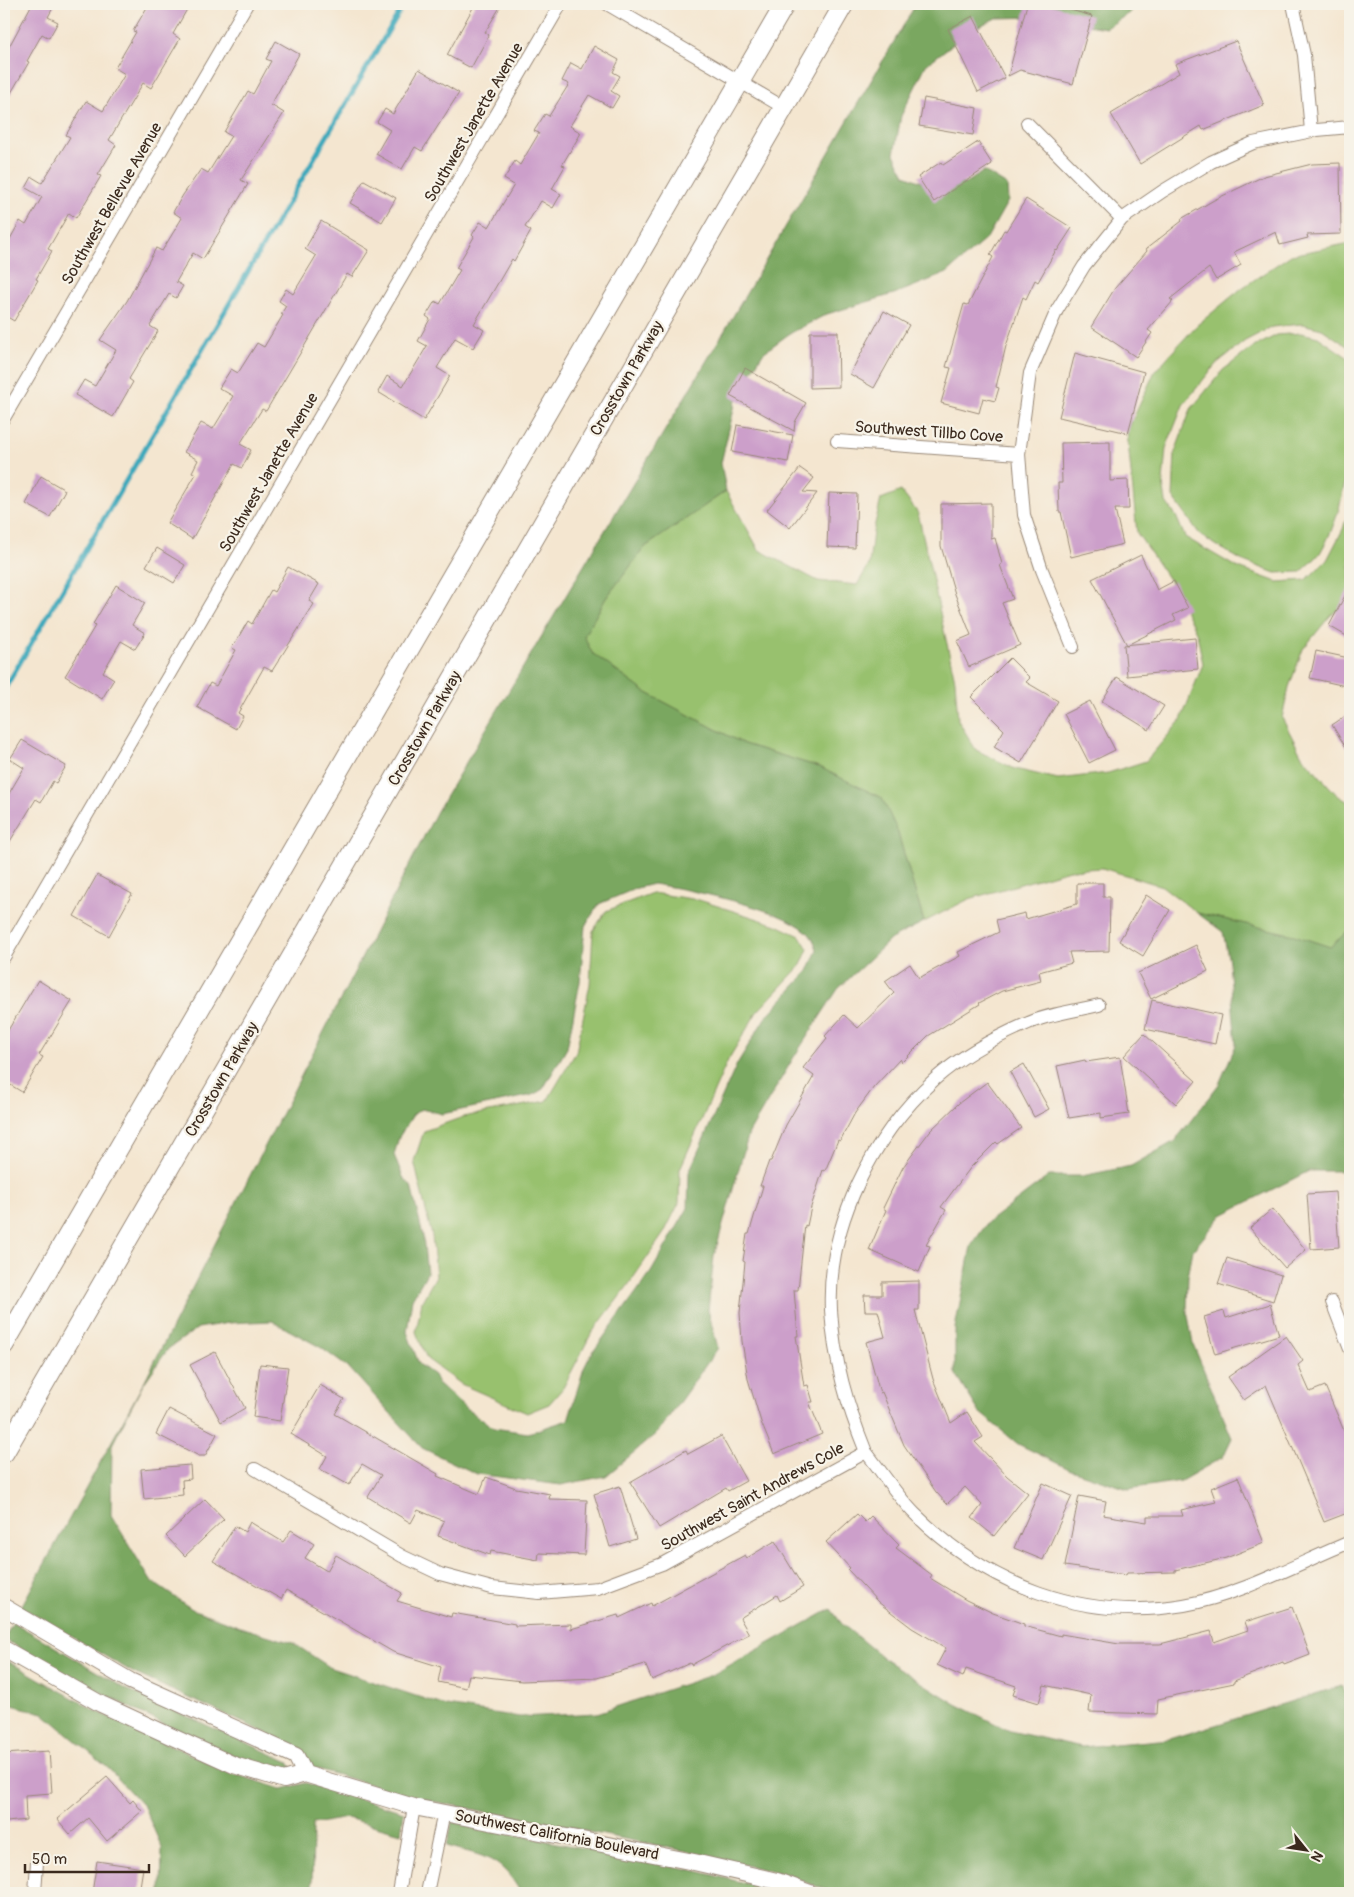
<svg xmlns="http://www.w3.org/2000/svg" width="1354" height="1897" viewBox="0 0 1354 1897" font-family="Pangolin,sans-serif">
	<rect width="100%" height="100%" fill="#f7f3e8"/>
	<filter id="ink" filterUnits="userSpaceOnUse"><feTurbulence type="fractalNoise" baseFrequency=".02" numOctaves="2"/><feDisplacementMap in="SourceGraphic" scale="10" xChannelSelector="R" yChannelSelector="G"/><feConvolveMatrix kernelMatrix="1 2 1 2 8 2 1 2 1" color-interpolation-filters="sRGB"/></filter>
	<filter id="wash" filterUnits="userSpaceOnUse"><feTurbulence type="fractalNoise" baseFrequency=".0096" numOctaves="4" result="noise"/><feDisplacementMap in="SourceGraphic" scale="20" xChannelSelector="R" yChannelSelector="G"/><feGaussianBlur stdDeviation="1.12" result="paint"/><feColorMatrix in="noise" values="0 0 0 0 0 0 0 0 0 0 0 0 0 0 0 0 0 1.4 0 .05"/><feComposite in="paint" operator="in"/></filter>
	<g filter="url(#wash)">
		<rect width="100%" height="100%" fill="#f4e6d0"/>
		<!-- green -->
		<path fill="#98c16e" stroke="#6a7646" d="M1350,243V348L1322,329L1302,324L1272,327L1245,341L1216,364L1183,405L1166,448L1163,482L1166,502L1176,516L1185,537L1236,567L1277,582L1306,580L1327,560L1343,529L1350,506V599L1330,616L1303,649L1289,687L1282,718L1302,756L1337,795L1350,803V929L1330,947L1294,935L1197,913L1162,886L1102,868L1069,870L969,899L924,922L897,830L819,767L744,744L645,692L592,653L584,636L606,598L645,547L726,491L759,550L818,581L857,585L869,565L873,532L881,499L901,491L918,513L955,680L958,720L976,750L1015,769L1058,779L1108,773L1146,761L1181,720L1203,664L1197,634L1172,584L1137,533L1127,432L1155,371L1196,326L1242,288L1291,255Z
			M1301,333L1318,337L1350,359C1350,423 1354,497 1320,553C1315,560 1307,566 1301,572L1275,573L1241,560L1201,536L1173,497L1175,452L1191,409L1223,370L1252,348L1277,335Z
			M652,893L699,900L777,925L800,936L808,949L801,965L757,1012L728,1060L680,1169L679,1203L664,1233L627,1287L591,1334L563,1388L549,1404L527,1413L461,1384L427,1359L416,1332L422,1301L436,1276L432,1236L414,1161L424,1131L463,1117L547,1101L576,1052L590,984L593,931L606,911Z"/>
		<!-- forest -->
		<path fill="#7aa761" stroke="#5a6840" fill-rule="evenodd" d="M916,4H1129L1131,12L1106,28L1035,17L996,18L971,30L926,65L901,116L894,154L905,175L926,184H965L984,171L1007,185L1008,201L987,238L947,273L897,293L827,314L789,334L763,353L737,396L721,463L726,491L645,547L606,598L584,636L592,653L645,692L744,744L819,767L882,798L897,830L924,922L891,939L838,989L794,1057L749,1133L714,1256L708,1310L718,1348L658,1432L606,1476L561,1485L477,1474L422,1448L350,1369L320,1347L272,1321L229,1323L198,1328L168,1349L142,1386L112,1445L111,1515L151,1581L192,1609L246,1629L293,1643L331,1668L446,1706L520,1717L597,1713L712,1675L831,1609L842,1624L887,1661L956,1704L1010,1731L1082,1747L1170,1739L1341,1686L1350,1698V1893H836L778,1873L696,1853L416,1798L311,1767L299,1748L134,1673L21,1607L142,1386L437,811L725,330ZM653,884C687,889 781,908 806,931C811,935 816,944 817,950L808,971L765,1018L737,1064L689,1172L688,1208L651,1272L590,1356L584,1368L568,1420L528,1433L494,1428L467,1409L437,1382L434,1375L419,1364L407,1332L412,1299L427,1273L423,1236L411,1186L403,1177L394,1155L399,1137L413,1115L421,1109L442,1114L533,1095L543,1089L567,1048L580,982L585,926L599,904L637,888Z
			M1197,913L1294,935L1330,947L1350,929V1171H1309L1222,1215L1193,1250L1188,1276L1187,1310L1193,1344L1232,1438L1223,1457L1181,1481L1128,1489L1071,1470L1018,1444L979,1412L955,1373V1328L971,1246L988,1222L1049,1176H1082L1131,1166L1175,1141L1219,1084L1236,1045L1229,962L1223,932Z
			M13,1622L126,1689L289,1762L292,1768C253,1780 48,1664 4,1639Z
			M4,1659L98,1712L231,1773L282,1789L306,1783L404,1812L401,1833L347,1818L313,1824L312,1893H161L162,1848L144,1807L109,1769L43,1713L4,1703Z
			M452,1822L693,1870L784,1893H521C500,1856 485,1857 447,1846Z"/>
		<g fill="none" stroke-linecap="round" stroke-linejoin="round">
			<!-- stream -->
			<path stroke="#3ca9bb" stroke-width="5" d="M4,690L404,4"/>
		</g>
		<g id="blocks">
			<!-- building -->
			<path fill="#cc9fca" d="M32,4H55L48,17L58,22L49,38L42,34L27,61L29,62L4,105V56Z
				M149,4H190L173,34L180,39L151,88L143,83L109,140L116,145L98,175L101,176L76,218L69,213L48,249L52,251L36,279L38,280L14,321L4,315V250L20,221L26,225L42,197L26,188L32,177L42,183L70,137L66,135L86,101L103,111L125,74L115,68L136,32L133,31Z
				M475,4H502L485,32L489,35L471,68L447,55Z
				M1027,4H1049L1092,16L1073,84L1020,70L1008,76Z
				M973,16L1005,78L978,92L948,29Z
				M276,41L299,54L271,105L284,113L241,180L248,184L203,259L193,253L176,282L183,286L176,298L169,294L150,326L158,331L129,379L133,382L113,417L75,395L84,380L95,386L116,350L100,340L127,301L156,248L162,251L182,218L173,212L183,195L201,169L208,173L231,136L224,132L248,91L253,94L271,61L266,59Z
				M1236,41L1264,105L1203,130L1201,126L1140,164L1111,114L1179,73L1175,64Z
				M594,46L619,60L613,72L620,76L611,91L619,96L612,108L589,95L570,126L581,133L562,165L565,166L552,189L561,194L553,208L541,201L525,227L531,231L514,261L512,259L474,324L484,330L473,348L455,338L437,368L450,376L424,420L378,392L387,376L403,386L427,346L418,341L430,319L426,316L435,301L440,304L460,270L456,268L474,237L472,235L480,222L489,227L514,185L504,179L515,161L520,165L539,133L534,131L545,114L549,116L569,84L562,81L571,63L582,69Z
				M419,69L459,93L422,151L415,147L402,169L376,154L390,130L377,122L385,109L393,114Z
				M924,98L977,108L973,135L919,126Z
				M978,142L992,164L934,202L918,177L941,162L943,165Z
				M1340,163L1341,234L1307,235L1308,238L1280,245L1276,232L1234,252L1241,265L1216,280L1209,268L1170,299L1173,301L1148,330L1152,333L1136,357L1091,327L1115,288L1147,251L1146,249L1182,221L1181,219L1214,200L1264,176L1312,164Z
				M364,180L396,198L382,222L350,203Z
				M1026,199L1072,228L1057,251L1056,250L1038,282L1035,280L1026,299L1023,297L1006,346L996,387L999,388L995,401L983,398L979,413L941,403L951,368L946,367L964,304L968,305L993,257L990,255L1004,230L1006,231Z
				M321,221L369,250L352,277L347,274L266,411L262,409L240,444L251,450L242,468L234,464L192,539L167,523L196,474L192,472L198,460L184,452L201,423L213,429L233,396L219,388L231,369L238,373L257,343L264,347L283,315L281,314L286,306L279,301L286,289L293,294L316,256L305,249Z
				M884,311L909,325L874,388L850,374Z
				M810,332H838L839,387L810,388Z
				M1075,353L1144,372L1128,433L1059,417Z
				M745,368L806,403L795,422L794,431L730,396Z
				M737,425L793,435L788,462L732,452Z
				M1110,442V481L1128,480L1129,509H1115L1123,544L1071,557L1061,512H1059L1058,483H1062L1061,443Z
				M800,468L814,478L803,492L817,493L790,528L767,510Z
				M41,476L65,490L50,517L26,504Z
				M829,493L857,494L855,548L827,547Z
				M991,503V539L995,538L1002,564L1000,565L1013,599L1002,603L1020,645L969,667L957,641L971,635L955,594L941,546V504Z
				M157,548L185,565L174,583L146,566Z
				M1141,555L1157,590L1174,581L1188,608L1173,615L1176,620L1127,645L1092,579Z
				M288,567L319,584L309,601L314,604L272,671L264,667L238,713L243,716L236,729L197,707L210,683L216,686L236,650L232,648L248,621L252,624L271,590L274,592Z
				M116,585L145,603L132,625L145,633L135,649L121,641L103,672L114,679L102,699L65,676L95,626L93,624Z
				M1350,586V638L1329,626Z
				M1195,638L1198,669L1127,676L1124,645Z
				M1316,651L1349,658L1347,668L1350,669V687L1310,678Z
				M1010,658L1030,678L1026,682L1058,701L1021,763L994,747L1004,730L971,697Z
				M1117,677L1164,706L1149,730L1102,701Z
				M1090,701L1115,750L1089,763L1064,714Z
				M1350,713V754L1332,725Z
				M22,740L66,766L56,783L53,781L41,802L36,799L4,851V802L24,768L10,759Z
				M97,875L132,894L109,936L74,916Z
				M1077,883H1103V897H1110L1109,951L1069,952L1072,963L1039,972L1041,981L1002,991L979,1003L980,1004L928,1036L902,1062L900,1059L874,1087L855,1113L840,1141L838,1140L825,1171L823,1170L811,1207L807,1226L805,1225L798,1290H794L798,1336H796L804,1386L808,1385L813,1402H809L822,1434L774,1454L761,1422L748,1379L742,1341L740,1313L745,1262L743,1261L747,1234H749L763,1186H760L769,1161H771L786,1125L814,1076L803,1068L827,1038L825,1036L844,1015L858,1028L894,993L885,981L910,964L919,978L960,956L958,952L999,932L996,920L1025,913L1026,919L1077,904Z
				M1146,895L1170,910L1143,956L1119,941Z
				M1196,945L1208,971L1151,999L1138,973Z
				M38,980L72,1001L39,1055L43,1057L22,1092L4,1081V1037Z
				M1152,1000L1221,1015L1215,1044L1145,1029Z
				M1144,1034L1196,1081L1176,1104L1124,1056Z
				M1120,1057L1129,1114L1101,1118V1113L1069,1118L1057,1066L1085,1060L1086,1062Z
				M1024,1064L1049,1109L1034,1117L1010,1072Z
				M987,1082L1021,1128L998,1144L996,1142L971,1167L941,1207L946,1210L926,1245L930,1246L919,1272L869,1250L886,1210L883,1208L903,1167L930,1131L959,1103Z
				M1335,1192L1339,1247L1311,1249L1307,1194Z
				M1272,1209L1306,1250L1285,1268L1250,1228Z
				M1227,1258L1281,1275L1273,1301L1218,1284Z
				M919,1281V1310H915L933,1379L951,1423L967,1412L983,1437L975,1442L1007,1476L1028,1493L994,1536L972,1518L982,1505L965,1487L947,1504L936,1492L904,1445L882,1392L880,1393L866,1342L885,1337L878,1311H865L864,1295H882V1282Z
				M1270,1304L1279,1335L1215,1354L1204,1317L1224,1311L1226,1318Z
				M1286,1336L1303,1361L1298,1365L1310,1392L1325,1386L1350,1445V1512L1324,1522L1266,1385L1244,1400L1228,1377Z
				M215,1352L245,1408L221,1422L190,1365Z
				M260,1364L288,1367L280,1421L253,1417Z
				M320,1385L344,1399L335,1414L438,1474L437,1476L479,1494L486,1477L516,1488L550,1494L549,1499L587,1500L584,1555L539,1553L538,1560L491,1551L490,1555L438,1536L444,1521L418,1510L411,1523L368,1497L381,1475L362,1464L349,1485L320,1469L327,1456L291,1434Z
				M169,1409L217,1434L205,1456H199L156,1434Z
				M721,1436L746,1481L728,1491L726,1488L659,1528L630,1482L686,1450L688,1454Z
				M190,1465L191,1479L182,1480L183,1495L144,1499L141,1469Z
				M1238,1477L1264,1543L1226,1558L1175,1570V1572L1127,1573L1126,1575L1065,1566L1079,1496L1106,1501L1103,1515L1147,1522V1516H1183L1181,1510L1216,1502L1211,1488Z
				M1043,1483L1072,1496L1043,1560L1014,1548Z
				M620,1486L636,1539L610,1547L594,1494Z
				M205,1499L224,1519L185,1556L166,1536Z
				M857,1514L865,1522L871,1516L899,1545L896,1548L932,1575L930,1578L966,1600L993,1613L1024,1624V1626L1061,1636V1634L1119,1644H1160L1211,1631L1214,1642L1248,1630L1245,1622L1292,1607L1310,1655L1284,1665L1283,1662L1234,1681V1683L1158,1699L1157,1714L1089,1712L1091,1695L1044,1685L1039,1703L1013,1695L1016,1686L966,1669L963,1677L937,1665L946,1648L912,1628L878,1602L848,1570L850,1568L826,1542Z
				M250,1522L283,1542L291,1530L314,1544L305,1558L327,1571L336,1555L402,1593L397,1601L451,1617L452,1613L515,1624V1626L571,1624V1629L618,1615L619,1618L651,1603L652,1606L745,1555L747,1558L775,1541L803,1587L780,1601L777,1595L740,1618L749,1634L691,1665L690,1663L652,1680L645,1664L597,1678L522,1681L469,1675L466,1688L438,1682L441,1667L393,1652L286,1590L281,1599L213,1561L235,1526L245,1532Z
				M49,1751L52,1793L25,1795L26,1820L7,1822L4,1754Z
				M107,1777L130,1803L133,1800L142,1811L107,1841L88,1818L70,1834L57,1819Z
				M97,1861L143,1868L139,1893H92Z"/>
		</g>
	</g>
	<g filter="url(#ink)">
		<use href="#blocks" fill-opacity="0" stroke="#988877" stroke-width="1"/>
		<g fill="none" stroke-linecap="round" stroke-linejoin="round">
			<defs>
				<path id="minor" d="M607,4L783,107
					M1293,4L1304,55L1311,131
					M1027,123L1122,219
					M4,418L247,4
					M837,441L1019,454
					M1073,647L1042,570L1024,515L1019,454L1030,373L1057,310L1084,266L1122,219L1163,191L1211,162L1253,143L1317,130L1350,127
					M4,957L561,4
					M1332,1302L1350,1349
					M866,1452C847,1405 834,1361 831,1310C827,1224 873,1135 935,1079C961,1056 994,1038 1026,1024C1047,1014 1075,1011 1099,1005
					M255,1469L402,1556L440,1574L492,1588L539,1593L598,1588L662,1564L866,1452C882,1472 897,1496 915,1514C987,1585 1083,1622 1184,1605C1238,1596 1299,1563 1350,1542
					M35,1893L37,1862
					M399,1893L414,1807
					M427,1893L444,1812"/>
				<path id="tertiary" d="M4,1607L130,1681L296,1756L305,1774
					M4,1649L101,1704L166,1734L234,1765L284,1780L305,1774L414,1807L694,1862L777,1881L810,1893"/>
				<path id="secondary" d="M4,1345L785,4
					M4,1453L844,4"/>
			</defs>
			<!-- minor casing -->
			<use href="#minor" stroke="#988877" stroke-width="14"/>
			<!-- tertiary casing -->
			<use href="#tertiary" stroke="#988877" stroke-width="18"/>
			<!-- secondary casing -->
			<use href="#secondary" stroke="#988877" stroke-width="21"/>
			<!-- minor -->
			<use href="#minor" stroke="#fff" stroke-width="12"/>
			<!-- tertiary -->
			<use href="#tertiary" stroke="#fff" stroke-width="16"/>
			<!-- secondary -->
			<use href="#secondary" stroke="#fff" stroke-width="19"/>
		</g>
	</g>
	<g text-anchor="middle" stroke-width="4.5" stroke-linejoin="round" paint-order="stroke">
		<!-- street labels -->
		<g font-size="16" fill="#3b2a1e" stroke="#f7f3e8">
			<text transform="translate(473 122) rotate(-60)" y="6">Southwest Janette Avenue</text>
			<text transform="translate(111 203) rotate(-60)" y="6">Southwest Bellevue Avenue</text>
			<text transform="translate(626 378) rotate(-60)" y="6">Crosstown Parkway</text>
			<text transform="translate(929 431) rotate(4)" y="6">Southwest Tillbo Cove</text>
			<text transform="translate(268 472) rotate(-60)" y="6">Southwest Janette Avenue</text>
			<text transform="translate(424 728) rotate(-60)" y="6">Crosstown Parkway</text>
			<text transform="translate(221 1079) rotate(-60)" y="6">Crosstown Parkway</text>
			<text transform="translate(752 1496) rotate(-29)" y="6">Southwest Saint Andrews Cole</text>
			<text transform="translate(557 1834) rotate(11)" y="6">Southwest California Boulevard</text>
		</g>
	</g>
	<!-- margin -->
	<rect width="1354" height="1897" fill="none" stroke="#f7f3e8" stroke-width="20"/>
	<!-- north arrow -->
	<g transform="translate(1306 1850) rotate(120)" stroke="#f7f3e8" stroke-width="4" paint-order="stroke">
	<path d="M0-4L9 19L0 12L-9 19Z" fill="#3b2a1e"/>
	<text y="-8" font-size="14" font-weight="bold" text-anchor="middle" fill="#3b2a1e">N</text>
	</g>
	<!-- scale -->
	<path d="M25 1864v8h124v-8" fill="none" stroke="#3b2a1e" stroke-width="2.5"/>
	<text x="32" y="1864" font-size="15" fill="#3b2a1e" stroke="#f7f3e8" stroke-width="4" paint-order="stroke">50 m</text>
</svg>
